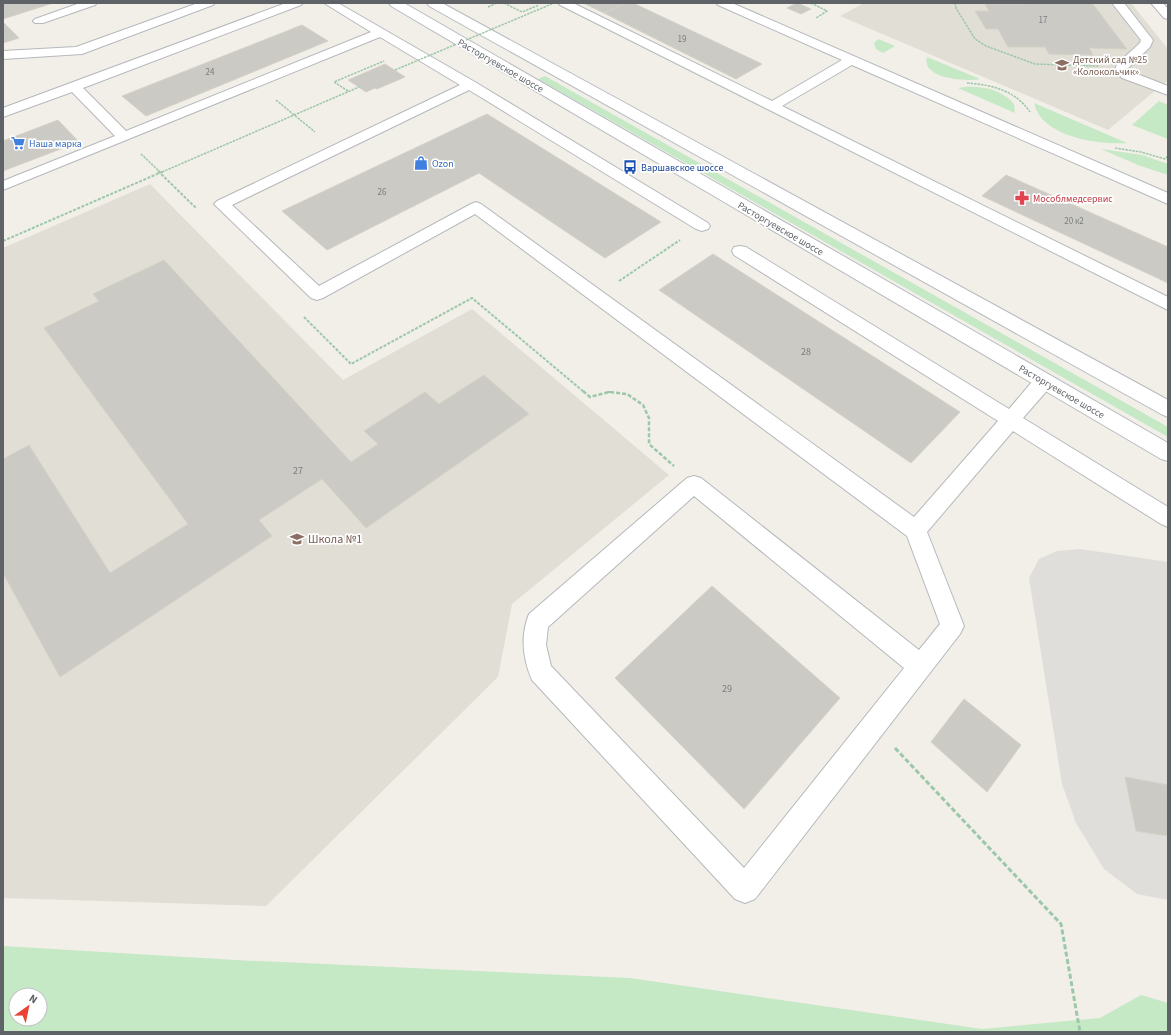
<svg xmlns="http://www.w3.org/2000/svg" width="1171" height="1035" viewBox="0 0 1171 1035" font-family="'Source Sans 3',sans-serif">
	<rect width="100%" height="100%" fill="#f1efe8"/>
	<!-- industrial -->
	<path fill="#e0deda" d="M1080,549L1168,562V900L1137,894L1104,869L1076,823L1062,784L1029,578L1039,559L1057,551Z"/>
	<!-- education -->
	<path fill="#e1ded6" d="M864,3H1131L1168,49V80L1108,130L840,16Z
		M150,184L343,380L472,309L669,475L512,604L498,677L266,906L3,898V248Z"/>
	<!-- green -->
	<path fill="#c5e8c5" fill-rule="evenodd" d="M878,39L895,46L883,53L876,49L874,43Z
		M927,57L980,79C966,82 921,79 927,57Z
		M545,76L1168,427V437L538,79Z
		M965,87C984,86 1002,90 1014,104L1015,113L958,88Z
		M1159,101L1168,105V139L1132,125Z
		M1034,103L1127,143C1099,145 1041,137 1034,103Z
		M1101,149L1142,155L1165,163L1168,164V175L1138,165Z
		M3,946L235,960L630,978L982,1029L1100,1018L1141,995L1168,1003V1032H3ZM16,995H40V1019H16Z"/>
	<!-- building -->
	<path fill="#cccac5" stroke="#d6d1c6" d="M3,3H53L3,19Z
		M583,3H625L604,13Z
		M625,3H633L762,64L736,79L604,13Z
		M797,3L811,9L801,14L787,8Z
		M1027,3H1092L1127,49L1089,48L1093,55L1049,54L1045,47H1008L998,29H986L975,11H989L985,4H1028Z
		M3,22L19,38L3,43Z
		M302,25L328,41L146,116L122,96Z
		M385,64L405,77L377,89L375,88L366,92L348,80Z
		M487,114L661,222L605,258L479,173L327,250L282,211Z
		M58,120L79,142L3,171V141Z
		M1006,175L1168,247V283L982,196Z
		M713,254L960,412L911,463L659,290Z
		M164,260L351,462L378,444L364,431L425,392L439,404L484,375L529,414L366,528L322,479L259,520L272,536L60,677L3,573V459L29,445L110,573L188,524L44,328L99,301L93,294Z
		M712,586L840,698L744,809L615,678Z
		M964,699L1021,745L987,792L931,742Z
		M1125,777L1168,785V836L1136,831Z"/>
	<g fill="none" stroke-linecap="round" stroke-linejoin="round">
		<defs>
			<path id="lane" d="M80,3H97L95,5L43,23H35L33,21L35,19Z
				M198,3H215L213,5L82,54L3,59V51L76,47Z
				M286,3H303L301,5L83,88L126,131L371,32L324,3H338L475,82L708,223L710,226L708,229L702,231L696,229L469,90L232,205L319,286L471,204L476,202L481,204L914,517L998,421L734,255L732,251L734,247L740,246L746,247L1009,409L1037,376L1044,374L1051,376L1053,381L1051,386L1023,418L1168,507V527L1161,524L1013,431L927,532L964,626L960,634L755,899L745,903L735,899L532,680C523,659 520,636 529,614L687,478L694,476L701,478L919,650L940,624L907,536L475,214L323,298L317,300L311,298L214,204L217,201L460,85L380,37L3,190V181L115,136L72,92L3,117V108ZM694,496L904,668L744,868L551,666L546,645L548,627Z
				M558,3H573L772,101L842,60L718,5L716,3H732L1168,193V204L852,65L782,106L1168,297V310L560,5Z
				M1112,3H1124L1153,40L1150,47L1127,69L1132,72L1168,86V95L1122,78L1115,70L1117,64L1140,43L1141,40Z
				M1151,3H1163L1168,9V19L1164,18Z"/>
			<path id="secondary" d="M389,3H404L1168,443V461L1161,459L391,6Z
				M427,3H442L1168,400V417L1161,414L429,6Z"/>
		</defs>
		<!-- lane casing -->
		<use href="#lane" stroke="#b5b8bc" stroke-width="2"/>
		<!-- secondary casing -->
		<use href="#secondary" stroke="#b6babf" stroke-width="2"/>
		<!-- path-far3 -->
		<path stroke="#9cc7a9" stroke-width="1.5" stroke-dasharray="2.5 1" stroke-linecap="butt" d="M504,3L522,12L539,5
			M811,3L827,11L816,18
			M955,3L956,8L975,39L986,46L1035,64L1098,66
			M488,7L497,3
			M967,83C992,85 1015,90 1030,112
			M348,91L334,82L384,61
			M276,100L315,132
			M1115,148L1141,152L1165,159L1168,156
			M141,154L160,172
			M162,172L359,87"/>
		<!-- path-far2 -->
		<path stroke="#9cc7a9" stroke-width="2" stroke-dasharray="3 1.5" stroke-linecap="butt" d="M158,171L196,208
			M3,241L164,171
			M619,281L680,240
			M304,317L351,364L472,298L584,392
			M608,392H611"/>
		<!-- path-far1 -->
		<path stroke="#9cc7a9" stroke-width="2.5" stroke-dasharray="4 2" stroke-linecap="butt" d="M583,391L590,397L609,392L627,394L643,405L649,418V444L674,466"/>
		<!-- path -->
		<path stroke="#9cc7a9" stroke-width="3" stroke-dasharray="5 2.5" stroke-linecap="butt" d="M895,748L1061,924L1080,1032"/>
		<!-- lane -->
		<use href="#lane" fill="#fff" fill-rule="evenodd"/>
		<!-- secondary -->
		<use href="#secondary" fill="#fff" fill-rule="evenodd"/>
		<!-- path-bridge -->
		<path stroke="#9cc7a9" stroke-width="1.5" stroke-dasharray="2.5 1" stroke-linecap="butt" d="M395,70L554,3"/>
	</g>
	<!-- icons -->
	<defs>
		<symbol id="school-bare" viewBox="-9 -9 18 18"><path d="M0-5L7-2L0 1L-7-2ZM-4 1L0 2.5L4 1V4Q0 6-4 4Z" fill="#8d6e63" stroke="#fff" stroke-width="2.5" paint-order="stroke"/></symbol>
		<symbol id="supermarket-bare" viewBox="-9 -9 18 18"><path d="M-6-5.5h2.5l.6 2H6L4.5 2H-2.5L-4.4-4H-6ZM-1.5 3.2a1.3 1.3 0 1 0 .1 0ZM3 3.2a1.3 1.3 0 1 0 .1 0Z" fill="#3f7fe0" stroke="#fff" stroke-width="2.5" paint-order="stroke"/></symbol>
		<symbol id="shop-bare" viewBox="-9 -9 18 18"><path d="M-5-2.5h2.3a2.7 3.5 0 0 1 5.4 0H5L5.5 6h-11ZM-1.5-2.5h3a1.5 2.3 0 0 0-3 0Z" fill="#3f7fe0" stroke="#fff" stroke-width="2.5" paint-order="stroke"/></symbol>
		<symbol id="bus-bare" viewBox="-9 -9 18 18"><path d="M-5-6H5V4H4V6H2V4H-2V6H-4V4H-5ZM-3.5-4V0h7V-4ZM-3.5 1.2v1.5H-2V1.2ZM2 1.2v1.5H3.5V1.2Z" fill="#1a4fb4" stroke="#fff" stroke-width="2.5" paint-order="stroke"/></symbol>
		<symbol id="pharmacy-bare" viewBox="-9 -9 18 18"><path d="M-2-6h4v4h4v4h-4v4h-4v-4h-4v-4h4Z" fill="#e0444e" stroke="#fff" stroke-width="2.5" paint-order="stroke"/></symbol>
	</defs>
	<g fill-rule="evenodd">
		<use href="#school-bare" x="1052" y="55" width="20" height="20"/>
		<use href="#supermarket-bare" x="8" y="133" width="20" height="20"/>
		<use href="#shop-bare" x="411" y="153" width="20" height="20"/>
		<use href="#bus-bare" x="620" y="157" width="20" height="20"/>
		<use href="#pharmacy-bare" x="1012" y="188" width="20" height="20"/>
		<use href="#school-bare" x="287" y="529" width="20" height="20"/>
	</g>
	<g text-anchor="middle" stroke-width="3.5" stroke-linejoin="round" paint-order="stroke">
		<!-- far-number labels -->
		<g font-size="9" fill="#7a7d7f">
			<text x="1043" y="23">17</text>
			<text x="682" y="42">19</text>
			<text x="210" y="75">24</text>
			<text x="382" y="195">26</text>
			<text x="1074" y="224">20 к2</text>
		</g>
		<!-- far-education labels -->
		<g font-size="10" fill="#785e54" stroke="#fff" text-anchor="start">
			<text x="1073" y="63">Детский сад №25<tspan x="1073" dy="12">«Колокольчик»</tspan></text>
		</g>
		<!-- far-street labels -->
		<g font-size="10" fill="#5f6368" stroke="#fff">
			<text transform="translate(501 65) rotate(30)" y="4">Расторгуевское шоссе</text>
			<text transform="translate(781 228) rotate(30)" y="4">Расторгуевское шоссе</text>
			<text transform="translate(1062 391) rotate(30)" y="4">Расторгуевское шоссе</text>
		</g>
		<!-- far-shop labels -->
		<g font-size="10" fill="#366cbe" stroke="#fff" text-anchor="start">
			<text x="29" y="147">Наша марка</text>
			<text x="432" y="167">Ozon</text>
		</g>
		<!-- far-transit labels -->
		<g font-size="10" fill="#164399" stroke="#fff" text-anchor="start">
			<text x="641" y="171">Варшавское шоссе</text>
		</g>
		<!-- far-health labels -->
		<g font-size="10" fill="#be3a42" stroke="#fff" text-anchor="start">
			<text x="1033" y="202">Мособлмедсервис</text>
		</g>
		<!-- number labels -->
		<g font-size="10" fill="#7a7d7f">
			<text x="806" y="355">28</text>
			<text x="298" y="474">27</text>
			<text x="727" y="692">29</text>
		</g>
		<!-- education labels -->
		<g font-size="12" fill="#785e54" stroke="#fff" text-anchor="start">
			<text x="308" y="543">Школа №1</text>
		</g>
	</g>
	<!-- border -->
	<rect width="1171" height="1035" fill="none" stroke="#5f6368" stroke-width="8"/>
	<!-- north arrow -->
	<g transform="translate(28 1007) rotate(33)"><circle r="19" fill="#ffffff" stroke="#bfc1c3"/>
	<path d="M0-3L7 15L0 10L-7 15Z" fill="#ea4335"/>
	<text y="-6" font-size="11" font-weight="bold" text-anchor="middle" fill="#5f6368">N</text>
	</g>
</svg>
